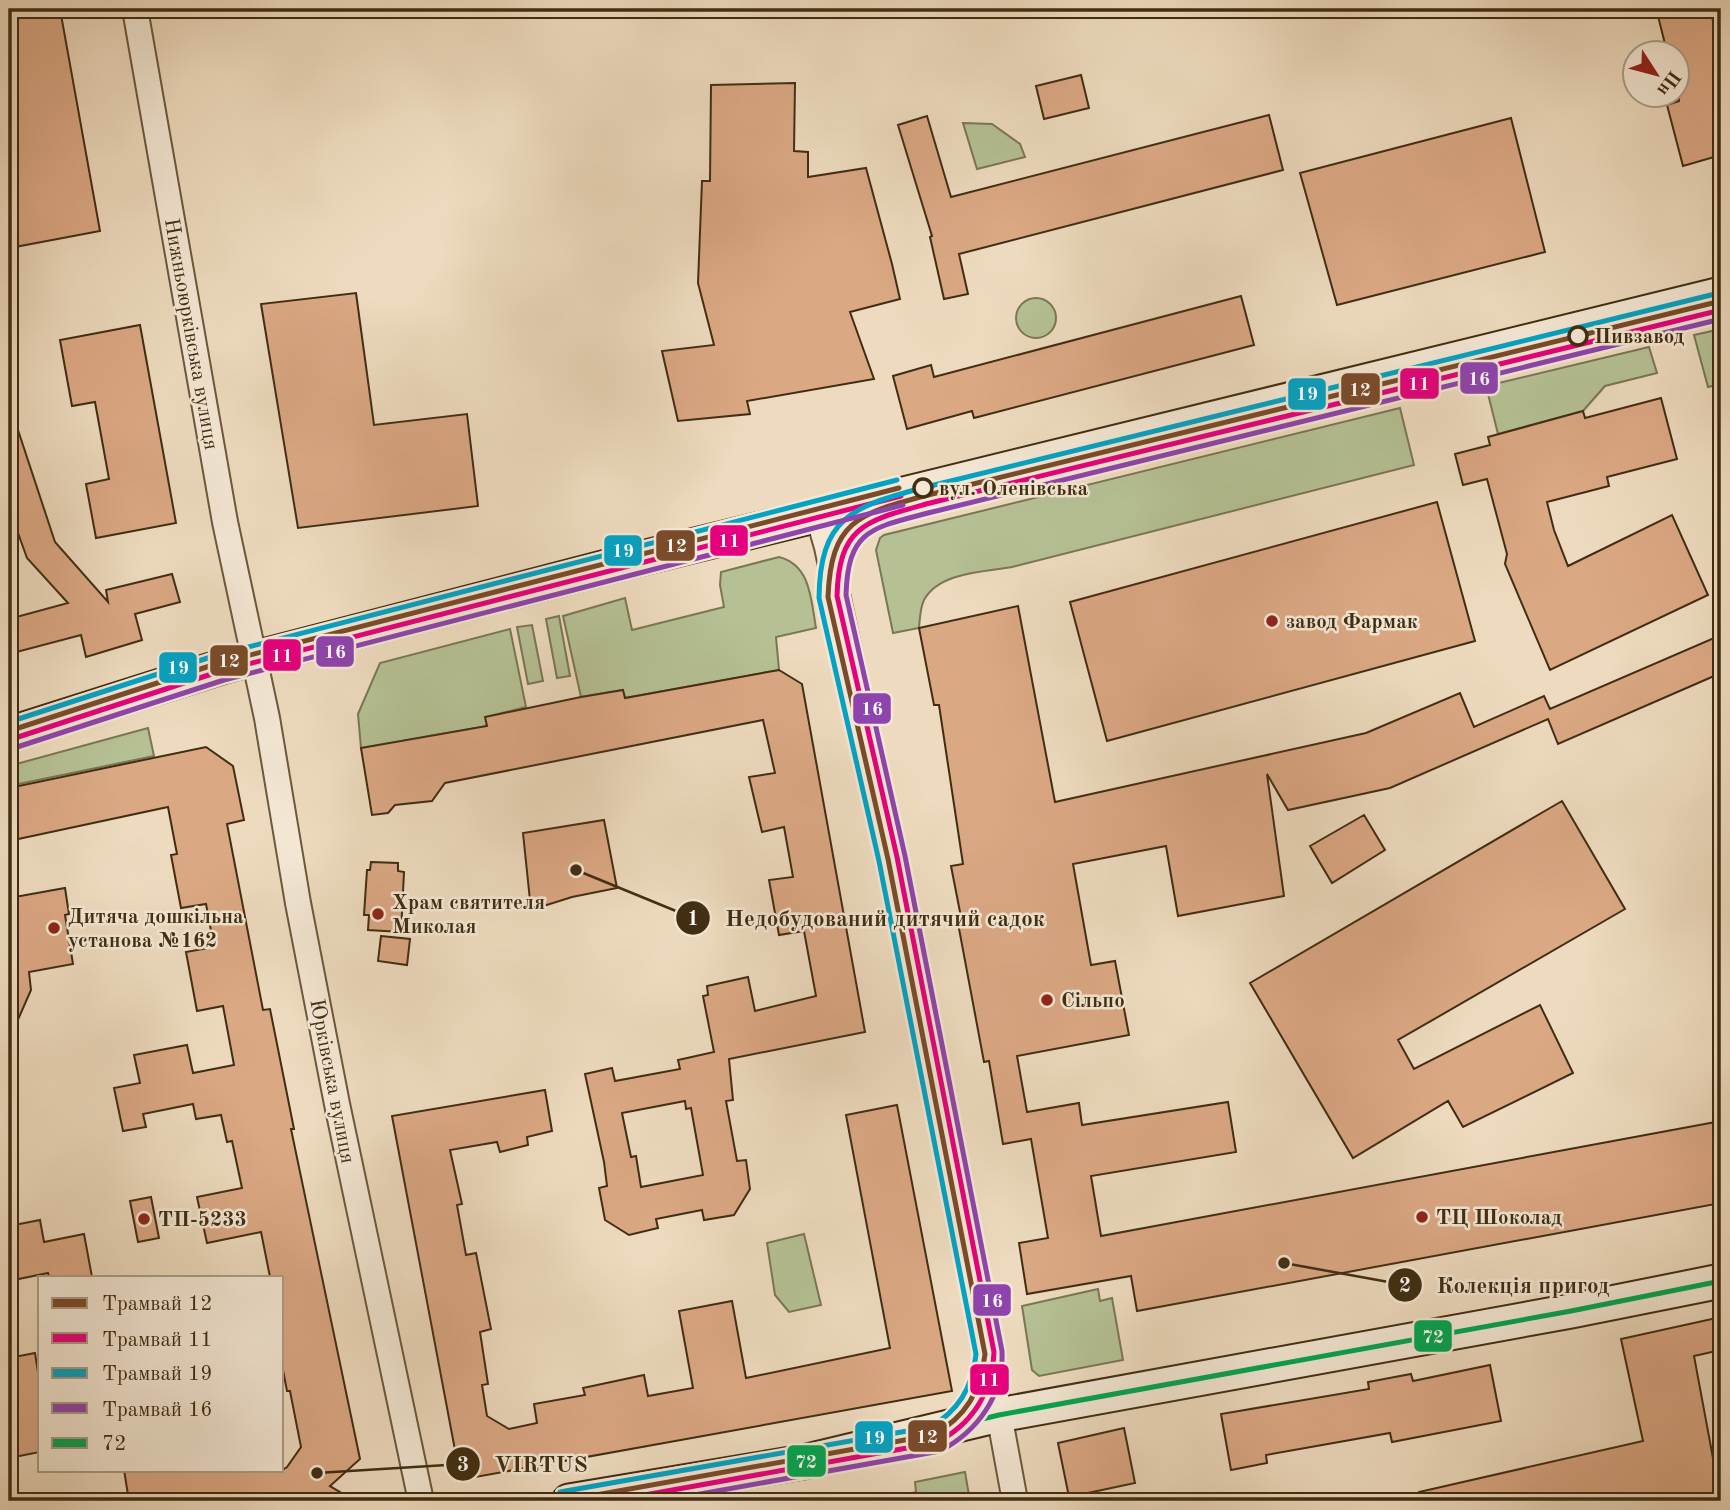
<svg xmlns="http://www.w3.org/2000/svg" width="1730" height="1510" viewBox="0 0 1730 1510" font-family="'Old Standard TT',serif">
	<rect width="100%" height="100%" fill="#eedbbf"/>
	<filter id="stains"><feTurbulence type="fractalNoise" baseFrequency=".00286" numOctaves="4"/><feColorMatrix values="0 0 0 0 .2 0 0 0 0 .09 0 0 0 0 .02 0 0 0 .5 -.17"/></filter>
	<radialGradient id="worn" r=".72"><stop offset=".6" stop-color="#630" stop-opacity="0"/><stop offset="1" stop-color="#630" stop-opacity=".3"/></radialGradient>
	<!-- green -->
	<path fill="#b5c195" stroke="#7a7754" stroke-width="2" d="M963,123L992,124L1020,144L1025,157L977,169Z
		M1016 318a20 20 0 1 1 40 0a20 20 0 1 1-40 0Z
		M1721,329V384L1708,387L1694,335Z
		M1649,347L1657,373L1605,386L1583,411L1498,434L1486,386Z
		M1400,408L1414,465L1012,567C984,572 939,572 924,600C920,608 920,618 919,628L893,633L876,550L880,538L884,535Z
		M779,557C811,565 811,600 816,628L776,637L779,670L625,698L622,690L581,697L563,616L625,598L632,630L724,607L720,585L721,572Z
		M559,616L570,676L557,678L546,619Z
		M532,625L543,681L528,684L517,627Z
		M510,629L526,707L486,717L487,726L361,748L358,714L380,663Z
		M148,728L154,756L9,786V766Z
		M804,1234L821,1305L789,1312L775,1295L767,1243Z
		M1098,1289L1100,1301L1112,1298L1123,1360L1039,1376L1032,1370L1022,1306Z
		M965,1472L970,1501H902L901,1496L916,1492L915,1482Z"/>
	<!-- building -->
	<path fill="#dba884" stroke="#402d12" stroke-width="2" fill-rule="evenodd" d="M9,9H60L100,231L15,247L9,215Z
		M1674,9H1710L1721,53V155L1683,166L1667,105L1679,101L1677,52H1667L1657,12Z
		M1081,75L1089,108L1044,119L1036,86Z
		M795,83L794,151L808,152V177L866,168L892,264L900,299L850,312L874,379L747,401L750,414L678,421L662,351L714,345L698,283L702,181H710L711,85Z
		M1269,115L1283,170L959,254L968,294L944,299L930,237L932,236L898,125L927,116L951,197Z
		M1511,118L1545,252L1337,305L1300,173Z
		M356,293L374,425L467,414L478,506L298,528L261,304Z
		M1241,296L1254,345L974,418L972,411L907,429L893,376L931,365L934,377Z
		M140,325L176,523L96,538L86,484L109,479L95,402L72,406L60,340Z
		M1661,398L1677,459L1607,477L1609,486L1547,502L1554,530L1568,566L1672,515L1708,595L1550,670L1505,564L1507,554L1487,479L1463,485L1455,454L1490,445L1488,437L1583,411L1585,418Z
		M9,415H13L55,542L108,602L106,590L172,574L180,602L135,614L142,640L86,657L81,635L9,654V619L68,603L27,558L9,508Z
		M1437,502L1475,641L1107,741L1070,602Z
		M1018,606L1055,802L1366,733L1460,693L1474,727L1544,696L1550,709L1721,635V673L1558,744L1548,719L1390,788L1288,810L1267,774L1284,896L1178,916L1166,846L1073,864L1091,965L1115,961L1129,1035L1017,1056L1027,1112L1079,1103L1082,1125L1228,1102L1236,1152L1091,1176L1101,1236L1721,1121V1203L1137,1311L1131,1276L1027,1294L1019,1243L1048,1238L1031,1139L1003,1144L989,1061L984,1062L957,918L961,917L951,866L963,864L939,705H934L919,628Z
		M779,670L802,684L865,1032L729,1059L733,1100L726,1101L737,1161L746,1160L750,1189L734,1215L704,1220L702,1210L656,1219L658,1228L629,1235L605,1220L599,1188L607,1186L604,1162L585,1074L612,1068L615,1081L680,1069L678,1060L714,1052L703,996L708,995L707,986L748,977L755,1011L816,996L804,931L779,935L769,880L793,877L784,827L762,832L749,777L775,773L763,720L445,783L432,801L395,805L388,813L372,815L361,748L487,726L485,717L581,697L623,690L625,698ZM685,1101L686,1109L691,1108L703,1175L641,1187L636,1156L631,1157L622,1113Z
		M206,747L233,766L244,820L227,824L263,1010L270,1009L294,1129H291L360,1459L330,1486L355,1501H129L124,1470H282L287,1467L301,1447L290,1391H287L282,1365V1277H270L261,1232L207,1243L197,1197L242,1188L232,1141L227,1142L221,1115L196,1119L193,1104L143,1114L146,1127L123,1131L114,1088L140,1083L134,1055L187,1045L193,1073L234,1065L223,1006L197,1011L186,952L214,947L206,904L181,908L171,855L177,854L168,807L9,841V788Z
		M1562,801L1625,909L1398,1040L1414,1069L1540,1005L1573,1073L1463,1127L1448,1101L1353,1158L1250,983Z
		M1364,815L1385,850L1332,883L1310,846Z
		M604,820L617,888L572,897L531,910L523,833Z
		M371,862L398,863V871L404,872L401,932L368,930L369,915H364L367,870H370Z
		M65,888L69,914L65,915L73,964L29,972L31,990L9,1040V898Z
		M381,936L410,939L407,965L378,961Z
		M545,1090L552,1131L527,1137L528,1145L500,1152L497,1142L450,1150L462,1204L457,1205L466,1255L476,1253L491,1329L480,1332L488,1384L482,1385L487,1416L509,1429L537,1423L534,1404L585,1395L583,1388L644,1375L648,1396L693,1388L679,1311L732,1301L746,1378L890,1348L846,1115L897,1105L952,1391L470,1478L458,1466L392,1116Z
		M151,1197L159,1238L138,1242L130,1201Z
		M40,1220L44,1242L84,1234L92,1277H49L48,1273L9,1281V1226Z
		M1721,1317V1350L1694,1356L1721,1501H1420L1419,1492L1643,1441L1621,1339Z
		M35,1353L40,1385V1452L9,1458V1408L17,1407L9,1358Z
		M1490,1365L1501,1421L1392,1442L1390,1433L1266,1455L1267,1463L1231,1470L1221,1414L1369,1389L1368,1382L1411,1374L1413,1381Z
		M1124,1428L1135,1483L1069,1497L1058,1443Z"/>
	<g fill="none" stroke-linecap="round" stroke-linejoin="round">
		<defs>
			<path id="street" d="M135,9L225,522L267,718L298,903L337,1104L421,1501
				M818,516L827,547L920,984L1015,1501"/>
			<path id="secondary" d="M9,734L224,666L626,562L1721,294
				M569,1501L803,1462L999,1415L1571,1311L1721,1281"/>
		</defs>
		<!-- street casing -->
		<use href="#street" stroke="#6c583d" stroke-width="28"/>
		<!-- secondary casing -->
		<use href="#secondary" stroke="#402d12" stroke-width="37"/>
		<!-- street -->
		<use href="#street" stroke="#f4e8d5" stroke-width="24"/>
		<!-- secondary -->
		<use href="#secondary" stroke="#f4e8d5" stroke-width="33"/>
		<defs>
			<path id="bus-1" d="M569,1501L803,1462L999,1415L1571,1311L1721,1281"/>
		</defs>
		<!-- bus-1 casing -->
		<use href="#bus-1" stroke="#f4e8d5" stroke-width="10"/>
		<!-- bus-1 -->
		<use href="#bus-1" stroke="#00a651" stroke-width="5"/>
		<defs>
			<path id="tram-1" d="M9,731L219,663L899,488
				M562,1501L933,1435C966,1417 981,1391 985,1354L888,859L828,597C831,522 857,514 924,496L1721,301"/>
			<path id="tram-2" d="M12,739L221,671L901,496
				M611,1501L935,1443C972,1425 992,1393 994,1352L897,857L837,596C839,526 865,521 926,504L1721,310"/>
			<path id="tram-3" d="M9,722L217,655L897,480
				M560,1492L930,1427C959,1411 973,1387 976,1354L879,861L819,598C820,518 851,507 922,488L1719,293"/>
			<path id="tram-4" d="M14,748L224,680L903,505
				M661,1501L940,1451C978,1431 1004,1395 1002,1351L905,856L846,595C848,530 871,528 928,513L1721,319"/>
		</defs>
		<!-- tram-1 casing -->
		<use href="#tram-1" stroke="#f4e8d5" stroke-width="10"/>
		<!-- tram-2 casing -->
		<use href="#tram-2" stroke="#f4e8d5" stroke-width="10"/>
		<!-- tram-3 casing -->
		<use href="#tram-3" stroke="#f4e8d5" stroke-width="10"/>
		<!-- tram-4 casing -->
		<use href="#tram-4" stroke="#f4e8d5" stroke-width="10"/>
		<!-- tram-1 -->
		<use href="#tram-1" stroke="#7a4b2a" stroke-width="5"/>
		<!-- tram-2 -->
		<use href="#tram-2" stroke="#e5007d" stroke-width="5"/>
		<!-- tram-3 -->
		<use href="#tram-3" stroke="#03a3c5" stroke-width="5"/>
		<!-- tram-4 -->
		<use href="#tram-4" stroke="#8e44ad" stroke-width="5"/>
	</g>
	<!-- markers -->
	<g fill="#f4e8d5" stroke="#402d12" stroke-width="3.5">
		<circle cx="1578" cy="336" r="9"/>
		<circle cx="923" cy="488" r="9"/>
	</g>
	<g fill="#8f2418" stroke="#f4e8d5" stroke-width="2.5">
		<circle cx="1272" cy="621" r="7"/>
		<circle cx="378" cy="914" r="7"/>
		<circle cx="54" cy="928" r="7"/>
		<circle cx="1047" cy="1000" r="7"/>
		<circle cx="1422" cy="1217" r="7"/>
		<circle cx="144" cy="1219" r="7"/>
	</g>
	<g text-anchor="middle" stroke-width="5" stroke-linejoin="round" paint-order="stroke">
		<!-- street labels -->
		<g font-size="21" fill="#402d12" stroke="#f4e8d5">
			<text transform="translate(192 334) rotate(80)" y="7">Нижньоюрківська вулиця</text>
			<text transform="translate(333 1081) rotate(79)" y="7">Юрківська вулиця</text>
		</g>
		<!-- stop labels -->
		<g font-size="21" font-weight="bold" fill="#402d12" stroke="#f4e8d5" text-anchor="start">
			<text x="1594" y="343">Пивзавод</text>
			<text x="939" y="495">вул. Оленівська</text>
		</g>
		<!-- poi labels -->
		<g font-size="21" font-weight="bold" fill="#402d12" stroke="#f4e8d5" text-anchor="start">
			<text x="1286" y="628">завод Фармак</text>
			<text x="392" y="909">Храм святителя<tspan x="392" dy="24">Миколая</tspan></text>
			<text x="68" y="923">Дитяча дошкільна<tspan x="68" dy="24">установа №162</tspan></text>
			<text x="1061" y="1007">Сільпо</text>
			<text x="1436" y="1224">ТЦ Шоколад</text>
			<text x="158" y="1226">ТП-5233</text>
		</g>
	</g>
	<!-- callouts -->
	<path fill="none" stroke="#402d12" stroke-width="2.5" d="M576 870L693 918M1284 1263L1405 1285M317 1473L463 1464"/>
	<g fill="#402d12" stroke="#f4e8d5" stroke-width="2.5">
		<circle cx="576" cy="870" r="7"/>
		<circle cx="1284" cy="1263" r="7"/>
		<circle cx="317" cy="1473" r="7"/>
		<circle cx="693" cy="918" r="18"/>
		<circle cx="1405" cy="1285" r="18"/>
		<circle cx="463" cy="1464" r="18"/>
	</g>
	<g font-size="21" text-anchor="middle" font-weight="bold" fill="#fff">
		<text x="693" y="925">1</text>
		<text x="1405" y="1292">2</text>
		<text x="463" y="1471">3</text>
	</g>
	<g font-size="23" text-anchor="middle" font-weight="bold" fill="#402d12" stroke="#f4e8d5" stroke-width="5" stroke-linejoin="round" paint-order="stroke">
		<text x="885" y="926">Недобудований дитячий садок</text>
		<text x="1523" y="1293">Колекція пригод</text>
		<text x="541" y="1472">VIRTUS</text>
	</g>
	<g stroke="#f4e8d5" stroke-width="2.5">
		<rect x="1459" y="361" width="40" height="34" rx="7" fill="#8e44ad"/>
		<rect x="1399" y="367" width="41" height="33" rx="7" fill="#e5007d"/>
		<rect x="1340" y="372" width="41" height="34" rx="7" fill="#7a4b2a"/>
		<rect x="1287" y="377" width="40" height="34" rx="7" fill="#03a3c5"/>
		<rect x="709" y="524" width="40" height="33" rx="7" fill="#e5007d"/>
		<rect x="655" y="529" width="41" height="33" rx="7" fill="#7a4b2a"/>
		<rect x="603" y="534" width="40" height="33" rx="7" fill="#03a3c5"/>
		<rect x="315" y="635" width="40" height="33" rx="7" fill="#8e44ad"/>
		<rect x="262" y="638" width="40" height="34" rx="7" fill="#e5007d"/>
		<rect x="209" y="644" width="40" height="33" rx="7" fill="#7a4b2a"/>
		<rect x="158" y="651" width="40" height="33" rx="7" fill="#03a3c5"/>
		<rect x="852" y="692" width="40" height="33" rx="7" fill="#8e44ad"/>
		<rect x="972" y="1283" width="40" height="34" rx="7" fill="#8e44ad"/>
		<rect x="1413" y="1319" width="40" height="34" rx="7" fill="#00a651"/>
		<rect x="969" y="1363" width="41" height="33" rx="7" fill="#e5007d"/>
		<rect x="907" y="1419" width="41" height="34" rx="7" fill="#7a4b2a"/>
		<rect x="854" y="1420" width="40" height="34" rx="7" fill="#03a3c5"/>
		<rect x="786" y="1444" width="41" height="34" rx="7" fill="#00a651"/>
	</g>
	<g font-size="19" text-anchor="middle" font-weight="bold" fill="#fff">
		<text x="1479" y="385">16</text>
		<text x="1419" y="390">11</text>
		<text x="1360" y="396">12</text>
		<text x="1307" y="400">19</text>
		<text x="729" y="547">11</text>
		<text x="676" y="552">12</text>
		<text x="623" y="557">19</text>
		<text x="335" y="658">16</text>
		<text x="282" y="662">11</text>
		<text x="229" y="667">12</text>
		<text x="178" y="674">19</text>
		<text x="872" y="715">16</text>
		<text x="992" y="1307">16</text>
		<text x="1433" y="1343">72</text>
		<text x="989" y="1386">11</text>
		<text x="927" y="1443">12</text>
		<text x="874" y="1444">19</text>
		<text x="806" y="1468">72</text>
	</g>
	<!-- margin -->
	<rect width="1730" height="1510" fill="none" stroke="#eedbbf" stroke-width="35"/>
	<rect x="10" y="10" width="1709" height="1489" fill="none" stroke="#402d12" stroke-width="3.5"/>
	<rect x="18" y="18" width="1695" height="1475" fill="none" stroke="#402d12" stroke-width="2"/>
	<!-- legend -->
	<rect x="38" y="1276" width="245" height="196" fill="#f4e8d5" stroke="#ac9d87" stroke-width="2"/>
	<rect x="52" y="1298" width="35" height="10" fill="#7a4b2a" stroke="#ac9d87" stroke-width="2"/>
	<text x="102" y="1310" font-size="21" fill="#402d12">Трамвай 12</text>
	<rect x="52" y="1333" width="35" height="10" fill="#e5007d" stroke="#ac9d87" stroke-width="2"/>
	<text x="102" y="1346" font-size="21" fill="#402d12">Трамвай 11</text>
	<rect x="52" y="1368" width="35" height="10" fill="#03a3c5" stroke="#ac9d87" stroke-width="2"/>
	<text x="102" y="1380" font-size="21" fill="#402d12">Трамвай 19</text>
	<rect x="52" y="1403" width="35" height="10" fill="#8e44ad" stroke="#ac9d87" stroke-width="2"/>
	<text x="102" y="1416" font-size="21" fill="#402d12">Трамвай 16</text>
	<rect x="52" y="1438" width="35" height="10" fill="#00a651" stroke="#ac9d87" stroke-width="2"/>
	<text x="102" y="1450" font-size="21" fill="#402d12">72</text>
	<!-- north arrow -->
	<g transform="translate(1656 74) rotate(126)"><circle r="33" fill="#f4e8d5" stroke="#ac9d87" stroke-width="2"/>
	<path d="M0-5L12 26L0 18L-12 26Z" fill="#8f2418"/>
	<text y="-10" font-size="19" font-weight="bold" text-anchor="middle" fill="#402d12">Пн</text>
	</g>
	<rect width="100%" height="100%" filter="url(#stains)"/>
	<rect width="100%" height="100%" fill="url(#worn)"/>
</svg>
